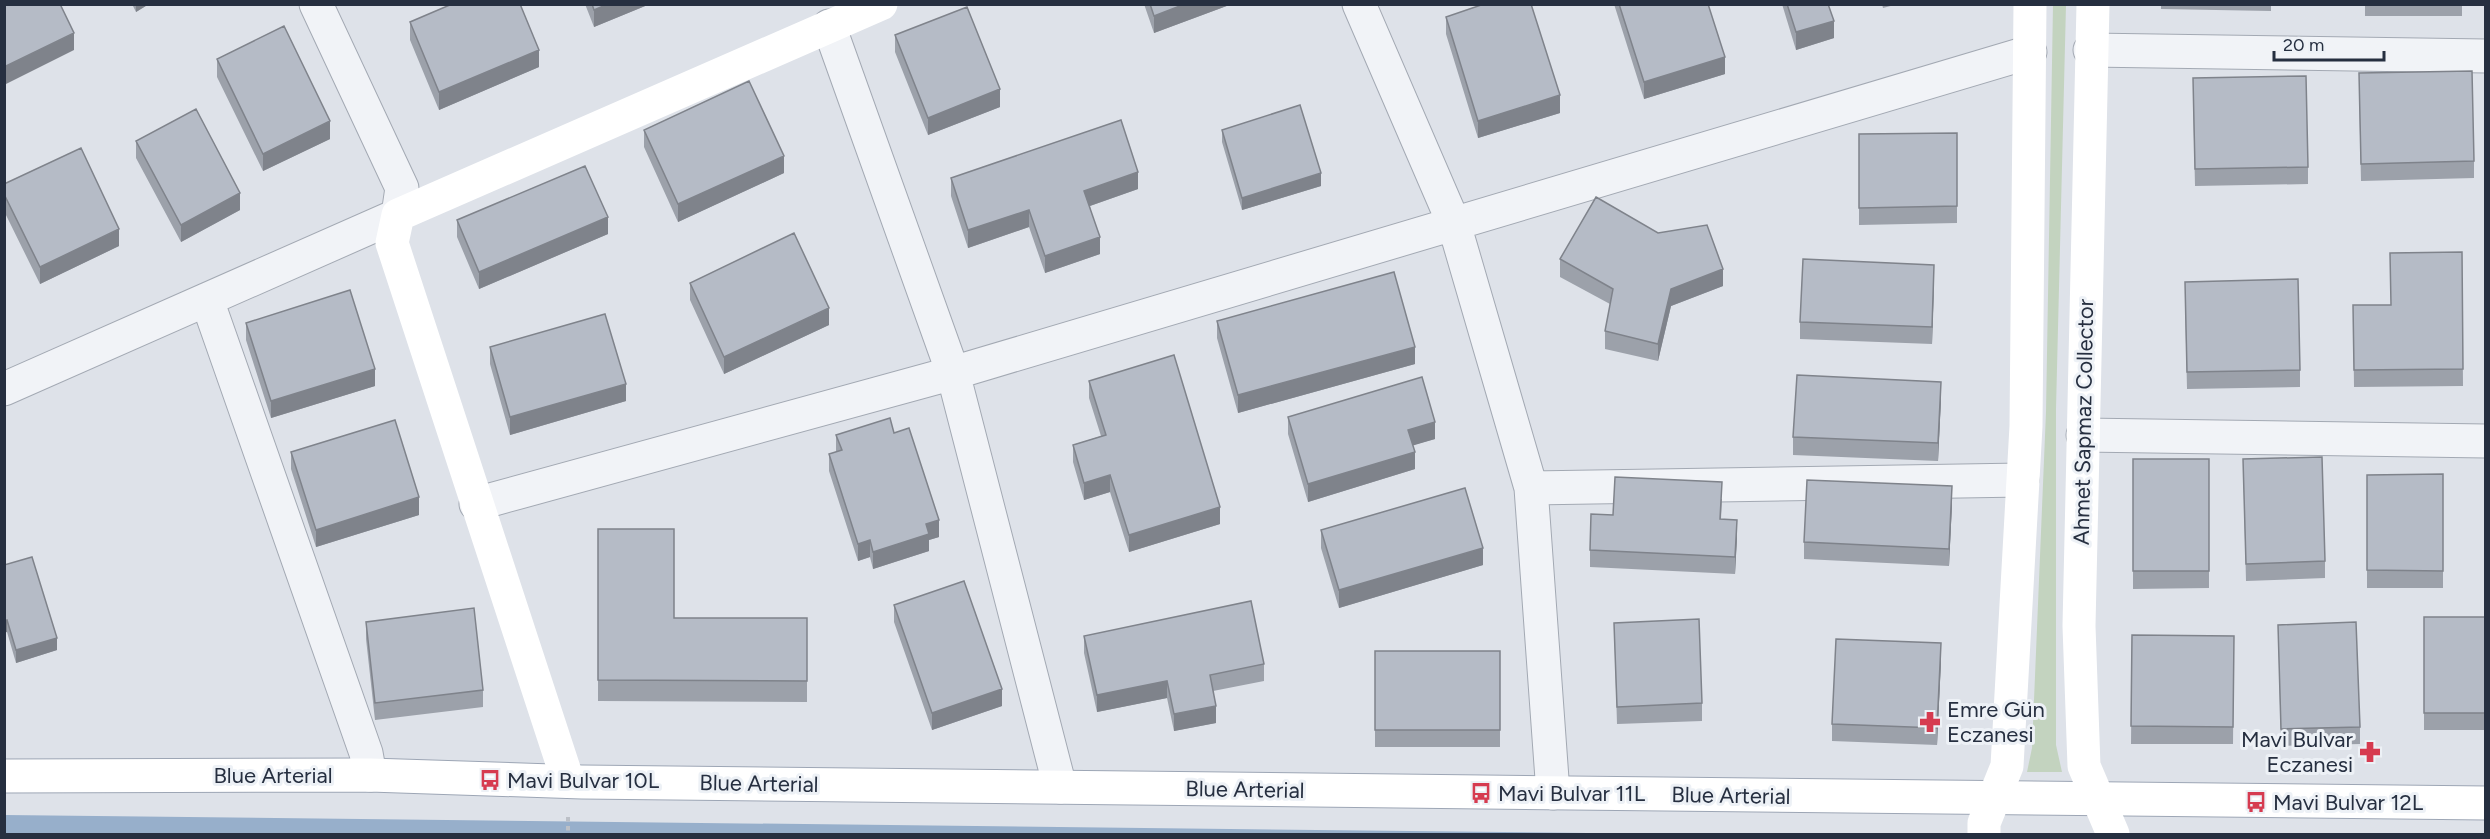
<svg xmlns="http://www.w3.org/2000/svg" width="2490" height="839" viewBox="0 0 2490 839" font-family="Figtree,sans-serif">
	<rect width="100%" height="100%" fill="#dee2e9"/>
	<!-- green -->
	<path fill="#c3d3bf" d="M2053,5H2066L2056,409V745L2062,772H2027L2032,748L2046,412Z"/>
	<!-- water -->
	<path fill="#97afcb" d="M5,815L1673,834H5Z"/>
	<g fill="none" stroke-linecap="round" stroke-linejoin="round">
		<defs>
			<path id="street" d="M1359,4L1454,224L1531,488L1553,793
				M829,26L953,373L1060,787
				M2090,50L2486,56
				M207,300L366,753L370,775
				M4,389L398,215L402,188L316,4
				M2083,435L2486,441
				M1531,488L2022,480
				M476,504L953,373L2030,52"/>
			<path id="primary" d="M4,776L370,775L582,782L2486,803"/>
		</defs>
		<!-- street casing -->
		<use href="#street" stroke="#a3a9b3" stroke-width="35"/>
		<!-- primary casing -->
		<use href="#primary" stroke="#9da6b5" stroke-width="35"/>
		<!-- path -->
		<path stroke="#bcc0c7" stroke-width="4" stroke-dasharray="4.5 4.5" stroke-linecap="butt" d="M568,817V834"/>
		<!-- street -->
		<use href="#street" stroke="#f1f3f7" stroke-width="33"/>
		<!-- secondary -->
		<path stroke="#fff" stroke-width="33" d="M2093,4L2079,626L2084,766L2113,834
			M568,781L392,243L398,215L881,4
			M1984,834V823L2007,766L2026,426L2030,4"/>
		<!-- primary -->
		<use href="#primary" stroke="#fff" stroke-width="33"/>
	</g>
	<!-- wall -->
	<path fill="#9ca1aa" d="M132,4H149L136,12Z
		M585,4H650L594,27Z
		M1144,4H1232L1154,33Z
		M1614,4H1708L1725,74L1644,99Z
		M1782,4H1828L1834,38L1796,50Z
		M1882,4H1898L1883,8Z
		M2161,4H2271V11L2161,9Z
		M2365,4H2462V16H2365Z
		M1446,17L1560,113L1478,138L1446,34Z
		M410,22L539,67L439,110L410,40Z
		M895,35L1000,107L928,135L895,52Z
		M217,59L330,139L263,171L217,77Z
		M2359,90L2474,161V178L2361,181Z
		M2193,95L2308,167V184L2195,186Z
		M644,130L784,173L678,222L644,147Z
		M1222,130L1321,186L1242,210L1222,142Z
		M1957,133V223L1859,225V134Z
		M136,141L240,210L181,242L136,158Z
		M951,178L1138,189L1090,206L1100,254L1045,273L1029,227L968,248L951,196Z
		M4,184L119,246L40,284L4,211Z
		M457,220L608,234L479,289L457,237Z
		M2462,252L2463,386L2354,387L2353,305H2391Z
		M1560,259L1723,286L1671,306L1658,361L1605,349V331L1610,304L1560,277Z
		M1934,282L1932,344L1800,339V322Z
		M690,283L829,325L724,374L690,300Z
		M2185,299L2300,370V387L2187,389Z
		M1217,321L1415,364L1238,413L1217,338Z
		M246,323L375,386L271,418L246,340Z
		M490,347L626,401L510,435L490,364Z
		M1089,381L1220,524L1129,552L1110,492L1084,500L1073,462V445L1101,436L1089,398Z
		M1941,399L1938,461L1793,455V437Z
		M1288,417L1435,439L1413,445L1415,469L1308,502L1288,434Z
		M894,433L939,537L929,540V551L873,569L870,557L858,561L829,471V454L836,452V435Z
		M291,452L419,515L316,547L291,469Z
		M2133,459H2209V588L2133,589Z
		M2243,459L2325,561V578L2246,581Z
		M2443,474V588H2367V475Z
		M1722,499L1721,519L1737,537L1735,574L1590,567V550L1613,515Z
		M1952,504L1949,566L1804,559V542Z
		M598,529L674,618H807V702L598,701Z
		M1321,530L1483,565L1339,608L1321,548Z
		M4,565L57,650L16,663L7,632Z
		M894,605L1002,706L932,730L894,622Z
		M2424,617H2486V730H2424Z
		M366,622L483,690V707L375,720L366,639Z
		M1614,623L1702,703V721L1617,724Z
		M2278,625L2360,727V744L2281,746Z
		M2132,635L2234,636L2233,744H2131Z
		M1084,636L1264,664V681L1213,691L1216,723L1174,731L1167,698L1097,712L1084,653Z
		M1375,651H1500V747H1375Z
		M1941,661L1937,745L1832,741V724Z"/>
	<!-- shaded-wall -->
	<path fill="#7f838b" d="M136,4H149L136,12Z
		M608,4H650L594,27V10Z
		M1185,4H1232L1154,33V16Z
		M1834,21V38L1796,50V32Z
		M74,33V50L4,85V67Z
		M539,50V67L439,110V92Z
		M1725,57V74L1644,99V82Z
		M1000,89V107L928,135V118Z
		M1560,95V113L1478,138V121Z
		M330,121V139L263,171V154Z
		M784,156V173L678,222V204Z
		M1138,172V189L1084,208V191Z
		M1321,173V186L1242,210V198Z
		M240,193V210L181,242V225Z
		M1029,210V227L968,248V230Z
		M608,217V234L479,289V272Z
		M119,229V246L40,284V267Z
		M1100,237V254L1045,273V256Z
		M1934,265V282L1932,344V327Z
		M1723,269V286L1671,306L1658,361V344L1671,289Z
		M829,308V325L724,374V357Z
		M1415,347V364L1238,413V395Z
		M375,369V386L271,418V401Z
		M1941,382V399L1938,461V443Z
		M626,384V401L510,435V417Z
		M1435,422V439L1408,447V430Z
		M1415,452V469L1308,502V484Z
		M1110,475V492L1084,500V483Z
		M1952,486V504L1949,566V549Z
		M419,497V515L316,547V530Z
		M1220,507V524L1129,552V535Z
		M939,520V537L929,540V551L873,569V552L926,524Z
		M1737,520V537L1735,574V557Z
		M870,540V557L858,561V544Z
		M1483,548V565L1339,608V590Z
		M7,620V632L4,633V621Z
		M57,638V650L16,663V650Z
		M1941,643V661L1937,745V728Z
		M1167,681V698L1097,712V695Z
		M1002,689V706L932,730V713Z
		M1216,706V723L1174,731V714Z"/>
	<!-- building -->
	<path fill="#b5bbc6" stroke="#7f838b" stroke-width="1.5" d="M4,4H60L74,33L4,67Z
		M452,4H520L539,50L439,92L410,22Z
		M592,4H608L594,10Z
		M1150,4H1185L1154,16Z
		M1484,4H1531L1560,95L1478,121L1446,17Z
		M1619,4H1708L1725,57L1644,82Z
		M1787,4H1828L1834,21L1796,32Z
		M967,7L1000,89L928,118L895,35Z
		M284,26L330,121L263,154L217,59Z
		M2472,71L2474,161L2361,164L2359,73Z
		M2306,76L2308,167L2195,169L2193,78Z
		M749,81L784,156L678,204L644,130Z
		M1300,105L1321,173L1242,198L1222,130Z
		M196,109L240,193L181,225L136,141Z
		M1121,120L1138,172L1084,191L1100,237L1045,256L1029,210L968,230L951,178Z
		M1957,133V206L1859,208V134Z
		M81,148L119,229L40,267L4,194V184Z
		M585,166L608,217L479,272L457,220Z
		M1596,197L1658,233L1707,225L1723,269L1671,289L1658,344L1605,331L1613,289L1560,259Z
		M794,233L829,308L724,357L690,283Z
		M2462,252L2463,369L2354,370L2353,305H2391L2390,253Z
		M1803,259L1934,265L1932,327L1800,322Z
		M1394,272L1415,347L1238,395L1217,321Z
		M2298,279L2300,370L2187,372L2185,282Z
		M350,290L375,369L271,401L246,323Z
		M605,314L626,384L510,417L490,347Z
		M1174,355L1220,507L1129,535L1110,475L1084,483L1073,445L1106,435L1089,381Z
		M1797,375L1941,382L1938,443L1793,437Z
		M1422,377L1435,422L1408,430L1415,452L1308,484L1288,417Z
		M890,418L894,433L909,428L939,520L926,524L929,534L873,552L870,540L858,544L829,454L842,450L836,435Z
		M395,420L419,497L316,530L291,452Z
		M2322,457L2325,561L2246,564L2243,459Z
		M2133,459H2209V571H2133Z
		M2485,473H2486V551Z
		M2443,474V571L2367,570V475Z
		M1615,477L1722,482L1720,519L1737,520L1735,557L1590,550L1591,514L1613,515Z
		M1807,480L1952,486L1949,549L1804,542Z
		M1465,488L1483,548L1339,590L1321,530Z
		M598,529H674V618H807V681L598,680Z
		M32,557L57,638L16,650L7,620L4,621V565Z
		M964,581L1002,689L932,713L894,605Z
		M1251,601L1264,664L1210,675L1216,706L1174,714L1167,681L1097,695L1084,636Z
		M474,608L483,690L375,703L366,622Z
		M2424,617H2486V713H2424Z
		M1699,619L1702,703L1617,707L1614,623Z
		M2356,622L2360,727L2281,729L2278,625Z
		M2132,635L2234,636L2233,727L2131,726Z
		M1836,639L1941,643L1937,728L1832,724Z
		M1375,651H1500V730H1375Z"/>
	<!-- icons -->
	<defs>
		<symbol id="pharmacy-bare" viewBox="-9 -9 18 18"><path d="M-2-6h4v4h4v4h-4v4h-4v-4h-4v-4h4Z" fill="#d63b50" stroke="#edf1f6" stroke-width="2.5" paint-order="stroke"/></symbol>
		<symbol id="bus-bare" viewBox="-9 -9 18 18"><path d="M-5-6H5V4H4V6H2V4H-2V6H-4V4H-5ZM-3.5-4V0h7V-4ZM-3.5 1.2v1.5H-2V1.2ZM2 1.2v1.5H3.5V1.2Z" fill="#d63b50" stroke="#edf1f6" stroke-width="2.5" paint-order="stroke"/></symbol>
	</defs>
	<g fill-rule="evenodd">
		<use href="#pharmacy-bare" x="1915" y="707" width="30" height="30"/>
		<use href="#pharmacy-bare" x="2355" y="737" width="30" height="30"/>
		<use href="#bus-bare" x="475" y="765" width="30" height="30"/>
		<use href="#bus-bare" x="1466" y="778" width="30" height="30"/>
		<use href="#bus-bare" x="2241" y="787" width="30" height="30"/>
	</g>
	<g text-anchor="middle" stroke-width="6" stroke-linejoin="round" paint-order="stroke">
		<!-- street labels -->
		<g font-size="22" fill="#262f40" stroke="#edf1f6">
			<text transform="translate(2083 422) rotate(-89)" y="8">Ahmet Sapmaz Collector</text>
			<text x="273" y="783">Blue Arterial</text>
			<text transform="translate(759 783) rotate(1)" y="8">Blue Arterial</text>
			<text transform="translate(1245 789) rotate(1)" y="8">Blue Arterial</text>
			<text transform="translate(1731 795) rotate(1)" y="8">Blue Arterial</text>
		</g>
		<!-- poi labels -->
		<g font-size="22" fill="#262f40" stroke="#edf1f6" text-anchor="start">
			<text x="1947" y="717">Emre Gün<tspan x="1947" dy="25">Eczanesi</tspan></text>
			<text x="2353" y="747" text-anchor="end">Mavi Bulvar<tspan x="2353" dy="25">Eczanesi</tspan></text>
			<text x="507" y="788">Mavi Bulvar 10L</text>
			<text x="1498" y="801">Mavi Bulvar 11L</text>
			<text x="2273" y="810">Mavi Bulvar 12L</text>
		</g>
	</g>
	<!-- border -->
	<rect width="2490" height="839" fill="none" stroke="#262f40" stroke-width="12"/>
	<!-- scale -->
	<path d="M2274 51v9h110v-9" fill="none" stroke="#262f40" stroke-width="3"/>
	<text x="2283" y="51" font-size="18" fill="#262f40" stroke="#edf1f6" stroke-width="4.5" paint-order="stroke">20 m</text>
</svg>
